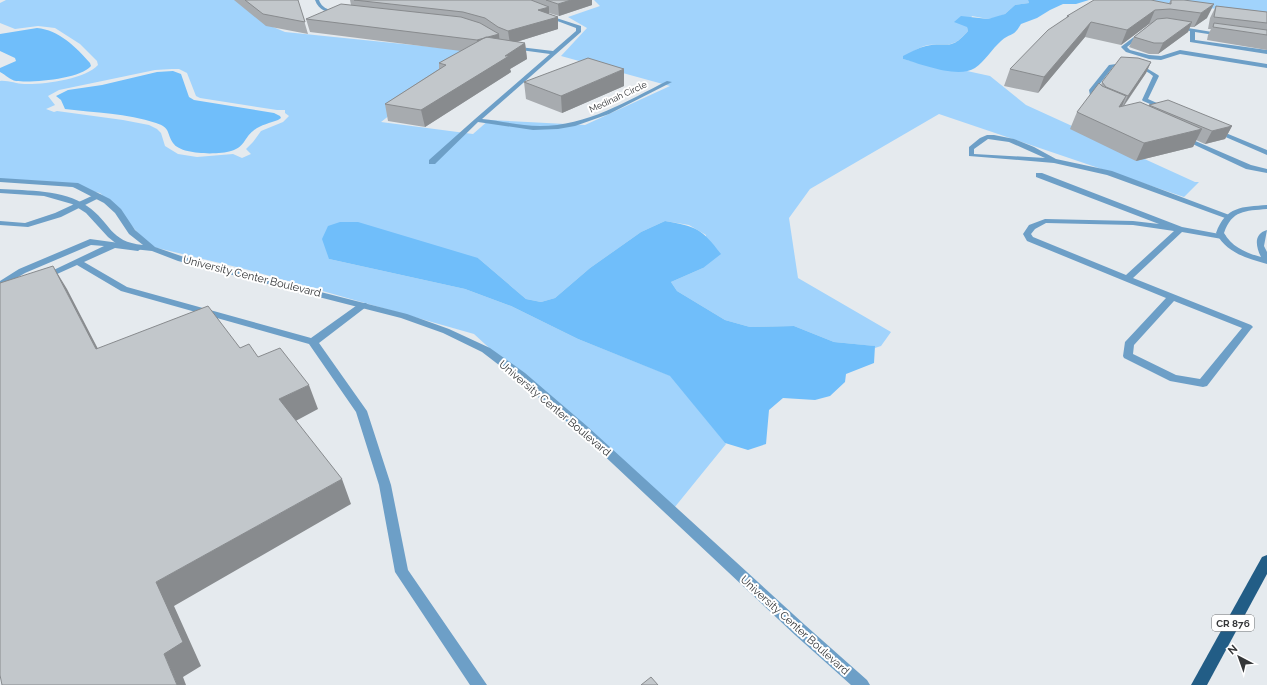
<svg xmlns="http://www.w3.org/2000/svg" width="1267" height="685" viewBox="0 0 1267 685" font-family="Raleway,sans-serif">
	<rect width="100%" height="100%" fill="#e5eaee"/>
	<!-- green -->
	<path fill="#a1d3fc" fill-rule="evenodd" d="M6,0H244L266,24L285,32L472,51L381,122L473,134L489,120L585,125L670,86L561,56L587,28L568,17L600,6L594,0H1028L1029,3L1015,5L1005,14L998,17L988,19L972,16L967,27L968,31C951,50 950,42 928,45C918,47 911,53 903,59L952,71H967L990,76L1026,105L1195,182H1199L1184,197L939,114L810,189L789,218L798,278L891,332L881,346L875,348L874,346L834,342L794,326L750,327L725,320L677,291L671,282L703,268L706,235L689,225L665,221L641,232L590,268L555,298L541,302L526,299L478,258L329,259L465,289L511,306L578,339L671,376L726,444L670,513L474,334L249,270L149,246L126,219L100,193L43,181L0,180V81C7,80 17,84 24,84C42,85 86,79 98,65L97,61L80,44L55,28L38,26L15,29L0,23V3ZM172,69H179L187,73L196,96L200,98L277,110H285V113L289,116L283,122L261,131L253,142L246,149L251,154L242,158L233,154L197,157L178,154L165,146L161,133L157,129L149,125L123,120L57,111L54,112L46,109L55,105L48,96L59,90L155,70Z
		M1119,0H1267V15L1151,1Z"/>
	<!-- water -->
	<path fill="#70befa" d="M1028,0H1089L1076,4H1063L1050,10L1037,18L1021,24C1013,38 1011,32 1001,41C992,49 985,61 975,68C958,79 921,64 903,59V56C911,52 918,48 926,46C948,41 950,52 968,31L967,27L954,22L961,16L988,19L1005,14L1015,5L1029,3Z
		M37,28C59,30 76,47 90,63L91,66C80,79 33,83 16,81C10,80 6,75 0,72V68L16,61L15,58L0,51V34Z
		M173,71L181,74L189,97L194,100L274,113L280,116L281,118L278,120C270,123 260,125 253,131C244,138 245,147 231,151C218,155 181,155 173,143C166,132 171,128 156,123C127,113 95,113 65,109L61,100L56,96L68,90L102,85L157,72Z
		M665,221C697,227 701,228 721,254L703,268L671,282L677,291L725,320L750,327L794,326L834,342L875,346L874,363L846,374L845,382L830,396L815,400L783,398L769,410L766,444L748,450L725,443L670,376L578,339L511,306L465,289L329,259L322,239L328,226L340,222H358L478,258L526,299L541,302L555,298L590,268L641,232Z"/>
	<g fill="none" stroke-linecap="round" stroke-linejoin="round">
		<!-- service -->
		<path fill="#6d9fc7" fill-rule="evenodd" d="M1176,26L1224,34L1221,36L1195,32V40L1267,50V54L1190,42V31L1174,28Z
			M1142,31L1145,33L1144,34L1127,47L1130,50L1149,55L1161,56L1180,50L1267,64V68L1180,54L1161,60L1149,59L1126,52L1121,47L1122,46Z
			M1123,63L1143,66L1158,75L1159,76L1148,99L1168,108V110H1164L1143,101L1142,100L1153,76C1141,66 1127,66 1113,67L1095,90L1096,94L1102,101L1101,102H1097L1090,95L1089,90L1109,65Z
			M1216,129L1267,150V155L1214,132L1213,131Z
			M987,135H994L1014,139L1034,147L1056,159L1112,171L1232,216L1228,218H1225L1107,175L1054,163L969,156V147L980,138ZM988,139L1009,142L1045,158L974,154V149Z
			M1182,137H1186L1251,165L1267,169V173L1246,169L1182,139Z
			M1036,173H1042L1182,227L1225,235L1226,237L1222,239L1182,232L1133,278L1251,325L1253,327L1251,329L1207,386L1203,387L1170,381L1124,358L1123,356L1125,342L1166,298L1027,241L1023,234L1029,225L1045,219L1133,221L1159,224L1036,177ZM1046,223L1133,225L1174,231L1126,275L1033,237L1031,234L1035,229ZM1174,301L1242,328L1200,379L1176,375L1133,354L1134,345Z
			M96,194H99L103,196L61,217L28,227L0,225V221L25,223L55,213Z
			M90,239L141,246L142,248L138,251L115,248L84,262L127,287L311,338L360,303H366L368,305L366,307L319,343L367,411L391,485L408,570L487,685H470L395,572L379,485L356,412L309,344L121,291L77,265L46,279L43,280L39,277L104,246L91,245L25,273L0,288V281L19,269Z"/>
		<!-- minor -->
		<path fill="#6d9fc7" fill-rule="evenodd" d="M315,0H319C323,11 332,9 340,13L338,14C327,12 319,11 315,0Z
			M544,14L581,26V32L482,119C502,121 521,126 540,126C587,126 627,101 667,81L672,82L609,114L575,126L558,129L533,130L478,122L435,164H429V160L475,119L550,54L513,49L510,47L511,46L553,51L576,31V28L544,16Z
			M0,178L78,183L110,199L121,209L135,230L155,247L184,257L407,314L449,329L490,348L525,373L588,427L805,625L867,680L870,685H851L795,635L580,433L517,379L482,352L443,333L401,318L178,261L152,251L133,249L118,245L108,237L86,213L72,204L44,196L0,193V189C28,191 63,189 87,206C111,222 109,242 143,245L129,234L115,213L104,203L73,187L0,182Z
			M1267,205V209C1245,211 1232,210 1224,233C1232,247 1246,253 1261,257C1256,247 1253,234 1267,230L1264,246L1267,252V264C1246,258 1227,253 1216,233C1226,206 1242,207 1267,205Z"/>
		<!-- primary -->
		<path fill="#225d86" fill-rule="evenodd" d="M1267,555V574L1207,685H1191L1262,557Z"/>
	</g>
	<!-- wall -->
	<path fill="#a7abaf" d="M234,0H298L308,34L266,26Z
		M350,0H592V5L559,16L549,13V14L558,17V29L516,42L525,43L527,59L510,69L511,72L425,127L388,121L385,104L439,69V63L461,51L310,32L306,19L351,5Z
		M1171,0H1184L1207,18L1194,27H1190L1188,32L1158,54H1149L1129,47L1134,37L1150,24H1149L1121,45L1085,37L1038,93L1004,86L1010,69L1066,19L1067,16L1169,3Z
		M1216,6L1267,12V50L1207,40L1208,35L1211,29H1208L1210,18Z
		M1151,62L1146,73L1124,106H1148L1149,105L1232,126L1225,139L1205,144L1196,140L1193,147L1136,161L1070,129L1077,112L1101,85L1102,82Z
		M524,82L624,86L562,113L526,99Z"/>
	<!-- shaded-wall -->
	<path fill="#888b8e" d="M571,0H592V5L559,16L558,4Z
		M1214,4L1207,18L1194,27L1201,13Z
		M549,7V19L558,17V29L510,44L508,31L538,10Z
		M1155,10L1149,24L1121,45L1127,30Z
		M1091,22L1085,37L1038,93L1044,77Z
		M1192,22L1188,32L1158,54L1163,43Z
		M499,34L500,47L478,53L477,40Z
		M525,43L527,59L510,69L511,72L425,127L421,110L505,56Z
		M1151,62L1146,73L1122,108L1128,96Z
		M624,69V86L562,113L561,96Z
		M1126,96L1119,114V107Z
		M1232,126L1225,139L1205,144L1212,131Z
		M1202,129L1193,147L1136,161L1144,143Z
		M53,266L67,289L111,374L96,349Z
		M309,385L318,409L290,424L279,399Z
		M342,479L351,504L174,606L201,666L183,677L186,685H177L164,654L156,582Z"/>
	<!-- building -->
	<path fill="#c2c7cb" stroke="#888b8e" d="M245,0H298L305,22L263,14Z
		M354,0H531L549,7L538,10L558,17L508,31L498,27L485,18L463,12Z
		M546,0H571L558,4Z
		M1094,0H1151L1171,4V0H1184L1214,4L1201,13L1170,9L1155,10L1127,30L1091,22L1044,77L1010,69L1048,30L1069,16H1067Z
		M341,4L461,17L480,23L499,34L477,40L306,19Z
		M1216,6L1267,12V23L1214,17Z
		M1167,18L1192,22L1163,43H1154L1134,37L1157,19Z
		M1214,23L1267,30V35L1213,27Z
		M486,37L525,43L505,56H509L421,110L385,104L446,65L439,63Z
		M1121,57L1138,58L1151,62L1128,96L1106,87L1102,82Z
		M588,58L624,69L561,96L524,82Z
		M1099,83L1102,86L1126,96L1119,107L1140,102L1202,129L1144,143L1077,112Z
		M1168,100L1232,126L1212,131L1149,105Z
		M53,266L96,349L208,306L240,348L249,344L258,357L280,348L309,385L279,399L342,479L156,582L183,642L164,654L177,685H2L0,675V283Z
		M651,677L658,685H641Z"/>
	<g text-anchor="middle" stroke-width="4" stroke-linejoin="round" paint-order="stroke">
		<!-- far-street labels -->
		<g font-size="9" fill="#343638" stroke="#fff">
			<text transform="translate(618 97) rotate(-25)" y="3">Medinah Circle</text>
		</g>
		<!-- shield labels -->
		<rect fill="#fff" stroke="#717274" stroke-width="1" x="1212" y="615" width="42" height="16" rx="3"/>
		<g font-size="10" font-weight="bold" fill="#343638">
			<text x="1233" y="627">CR 876</text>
		</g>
		<!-- street labels -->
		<g font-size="11" fill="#343638" stroke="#fff">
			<text transform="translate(252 276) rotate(14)" y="4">University Center Boulevard</text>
			<text transform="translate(555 408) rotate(40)" y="4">University Center Boulevard</text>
			<text transform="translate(795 625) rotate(42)" y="4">University Center Boulevard</text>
		</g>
	</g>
	<!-- north arrow -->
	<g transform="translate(1239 657) rotate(319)" stroke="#ffffff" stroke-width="3" paint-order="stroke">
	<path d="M0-3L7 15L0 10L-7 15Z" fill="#343638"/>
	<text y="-6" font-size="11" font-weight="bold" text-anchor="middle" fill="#343638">N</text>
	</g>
</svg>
